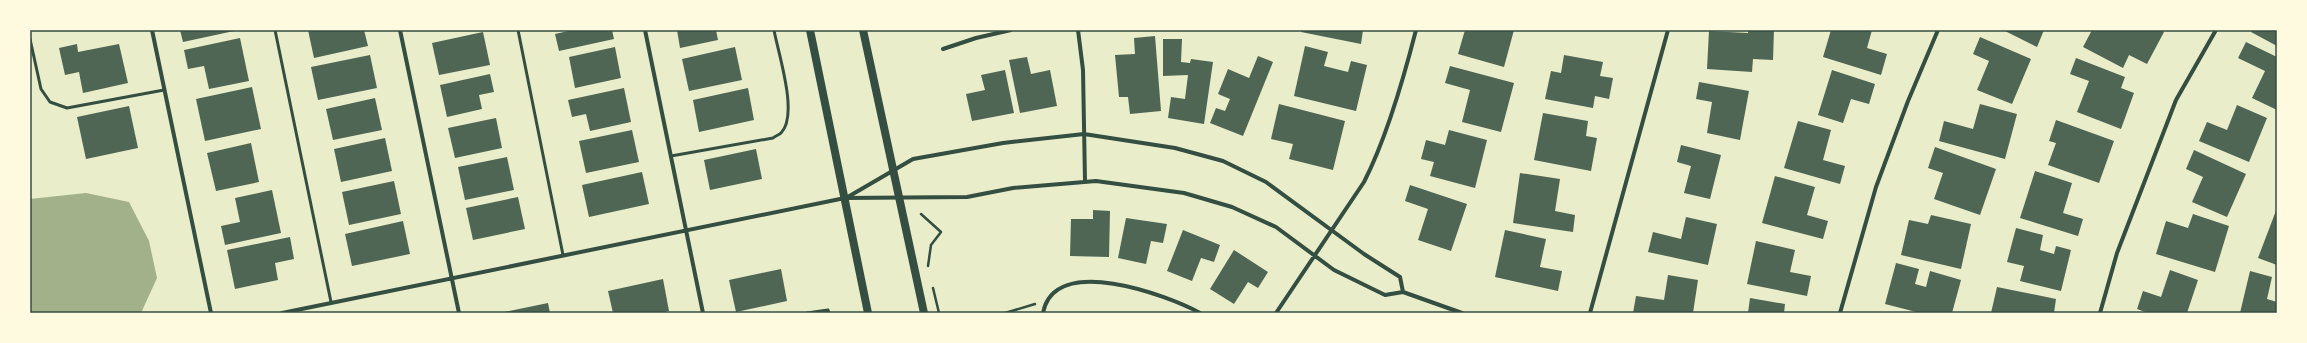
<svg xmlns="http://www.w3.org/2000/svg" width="2307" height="343" viewBox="0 0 2307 343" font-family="Quicksand,sans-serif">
	<rect width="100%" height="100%" fill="#e9edc9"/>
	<!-- water -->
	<path fill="#a3b18a" d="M86,193L129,202L149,241L157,278L141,313H30V199Z"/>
	<!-- building -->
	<path fill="#4f6655" d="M180,30H233L234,31L183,42Z
		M308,30H364L368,46L314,58Z
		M573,30H612L614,39L559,51L555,34Z
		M677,30H716L718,40L680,48Z
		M1301,30H1363L1361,44L1301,32Z
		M1465,30H1514L1504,67L1458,54Z
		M1748,30H1774L1773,60L1753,59L1752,72L1707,69L1709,31L1748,33Z
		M1831,30H1872L1867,48L1887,54L1881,75L1823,57Z
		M2003,30H2044L2037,47Z
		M2092,30H2161L2164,32L2147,64L2129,55L2123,68L2083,47Z
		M2252,30H2277V46L2251,32Z
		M483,32L490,65L439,75L432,43Z
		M1155,36L1161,111L1130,114L1128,97H1119L1115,55L1135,54L1134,38Z
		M1980,37L2031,59L2012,104L1977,90L1989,61L1973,54Z
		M240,38L249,81L209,89L204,66L188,69L184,50Z
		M1163,39H1182L1181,62L1190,63L1191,59L1213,62L1204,124L1168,118L1171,97L1185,99L1188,75L1163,76Z
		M2246,42L2277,57V110L2252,98L2265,71L2238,58Z
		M77,44L78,52L119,44L128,83L83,93L79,72L65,75L59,48Z
		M1305,46L1328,52L1324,66L1348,72L1351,61L1367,65L1356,111L1294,96Z
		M615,47L621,78L575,88L569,57Z
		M735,47L742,80L689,91L682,59Z
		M370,55L377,88L318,100L311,67Z
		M1564,55L1603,62L1600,76L1613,78L1609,99L1595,96L1593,108L1545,99L1551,71L1561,73Z
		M1258,56L1273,62L1243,136L1210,123L1216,108L1225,111L1230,99L1218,94L1228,69L1249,78Z
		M1027,57L1031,74L1050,70L1057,106L1020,113L1009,60Z
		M2076,58L2125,77L2121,88L2134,93L2121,129L2077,112L2089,81L2070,74Z
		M1450,66L1514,83L1501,132L1462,122L1470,90L1445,83Z
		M1005,70L1014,113L972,121L966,94L985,90L981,75Z
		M1832,70L1875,84L1869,104L1851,99L1843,123L1818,115Z
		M490,74L494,92L479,95L482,109L447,117L440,85Z
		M1699,82L1749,91L1740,140L1707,133L1712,102L1696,99Z
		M252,87L261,129L205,141L196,99Z
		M624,88L631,122L590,131L586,114L572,117L568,100Z
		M748,88L754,120L699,132L693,100Z
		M375,98L382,130L333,140L326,109Z
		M1279,104L1345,121L1333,170L1289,159L1293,144L1271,139Z
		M1980,104L2017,114L2005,159L1939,141L1944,121L1973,129Z
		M2237,105L2267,118L2249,162L2199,141L2207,122L2227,130Z
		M129,106L138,148L86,159L77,117Z
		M1543,113L1588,121L1586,136L1597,138L1591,171L1534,160Z
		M496,118L502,148L455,158L448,128Z
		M2056,120L2114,141L2099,183L2048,165L2056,143L2049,141Z
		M1798,121L1831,130L1823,160L1845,166L1840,184L1784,168Z
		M632,130L639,162L586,173L579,141Z
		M1449,130L1487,140L1475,188L1430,176L1434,162L1421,159L1426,140L1445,145Z
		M385,138L392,171L341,182L334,149Z
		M251,143L259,182L216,191L207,153Z
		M1681,145L1721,155L1710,199L1684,193L1691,166L1677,162Z
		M1935,147L1996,169L1980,215L1934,199L1943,173L1928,168Z
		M756,149L762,179L710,190L704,160Z
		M2194,150L2246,174L2227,217L2192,202L2203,177L2186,169Z
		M507,157L514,190L465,200L458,167Z
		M2035,171L2072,183L2063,213L2083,219L2078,236L2020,218Z
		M642,172L649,204L589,217L582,185Z
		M1520,173L1560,179L1555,211L1575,215L1573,232L1513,223Z
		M1775,176L1815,187L1807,215L1828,221L1823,239L1762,223Z
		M394,181L401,214L349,225L342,192Z
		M1410,185L1467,204L1451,251L1418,240L1428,209L1405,201Z
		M272,190L281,233L225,245L221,226L240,222L235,198Z
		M518,197L525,229L473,240L466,208Z
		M2277,208V265L2258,258Z
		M1093,210L1110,211L1109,257L1070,256L1071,219H1093Z
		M2193,214L2229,226L2215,272L2156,254L2166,221L2188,228Z
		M1931,215L1971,224L1961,269L1901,255L1909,220L1928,224Z
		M1686,217L1717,224L1708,265L1648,252L1653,232L1681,239Z
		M1126,218L1167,224L1163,243L1151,241L1146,264L1118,258Z
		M403,221L410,254L352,266L345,234Z
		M2016,228L2043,235L2040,250L2054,254L2056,246L2071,250L2061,291L2020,281L2024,266L2007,262Z
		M1183,230L1220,245L1214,262L1201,258L1192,281L1167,271Z
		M1505,230L1546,239L1540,267L1562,271L1558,291L1495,277Z
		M290,237L294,259L275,263L278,280L235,289L227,250Z
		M1756,241L1795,250L1790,272L1811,276L1807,296L1747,284Z
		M1234,250L1268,272L1258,288L1248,282L1234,304L1210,289Z
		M1896,263L1919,269L1915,284L1926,287L1930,271L1961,280L1952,313H1920L1885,304Z
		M781,269L787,301L736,312L729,280Z
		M2170,270L2198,280L2187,313H2148L2137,309L2143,291L2161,297Z
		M2250,271L2272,277L2267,299L2277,302V313H2240Z
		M1668,275L1698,280L1693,313H1633L1636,296L1664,300Z
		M663,279L669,311L660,313H613L608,291Z
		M1997,287L2056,299L2054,313H1991Z
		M1750,298L1785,304L1784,313H1748Z
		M548,303L550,313H504V312Z"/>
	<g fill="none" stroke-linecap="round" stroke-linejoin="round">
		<!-- path -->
		<path stroke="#344e41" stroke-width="2.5" d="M921,214L941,232L931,245L928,266
			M933,288L939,313
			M1005,313L1035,304"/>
		<!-- service -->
		<path stroke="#344e41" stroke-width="3" d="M275,30L331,302
			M518,30L563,255
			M30,39L41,89L50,102L67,108L164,90
			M671,156L773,138C775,136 779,135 781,133C799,115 778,53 774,30
			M807,313L828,310L829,313"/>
		<!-- minor -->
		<path stroke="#344e41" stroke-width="4" d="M152,30L211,313
			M400,30L459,313
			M645,30L703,313
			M1078,30L1083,70L1085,181
			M943,49L976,38L1011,30
			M846,198L913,159L1003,143L1084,134L1175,148L1223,161L1266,182L1364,254L1400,277L1403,292
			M282,313L845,198L967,197L1013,188L1096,181L1184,193L1232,207L1276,227L1334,270L1385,295L1403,292L1462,313
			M1043,313C1054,253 1167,295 1200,313
			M1276,313L1364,182C1386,139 1404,77 1416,30
			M1590,313L1668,30
			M1840,313L1876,187L1908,101L1938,30
			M2100,313L2117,253L2176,100L2216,30"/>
		<!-- secondary -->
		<path stroke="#344e41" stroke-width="8" d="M810,30L868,313
			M863,30L924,313"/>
	</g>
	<!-- border -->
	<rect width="2307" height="343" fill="none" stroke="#fefae0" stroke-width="62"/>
	<rect x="31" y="31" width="2245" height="281" fill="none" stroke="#344e41" stroke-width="1.5"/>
</svg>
